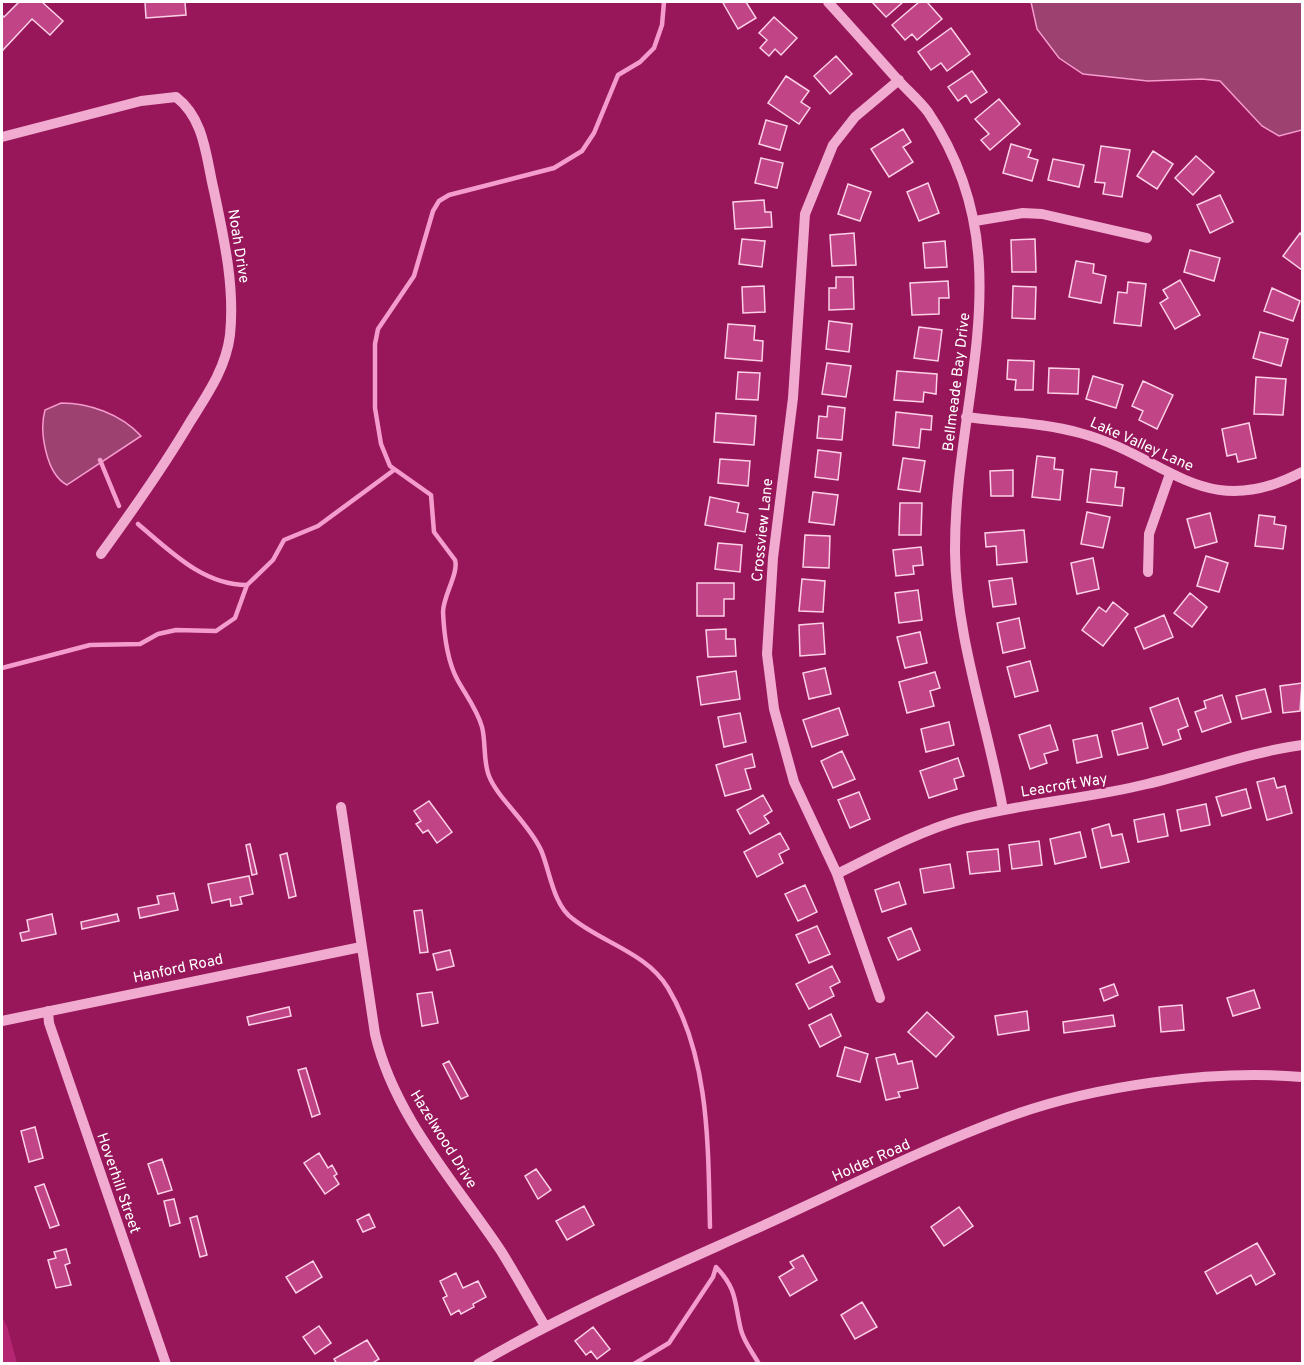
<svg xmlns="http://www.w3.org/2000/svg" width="1304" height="1365" viewBox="0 0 1304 1365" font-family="Overpass,sans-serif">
	<rect width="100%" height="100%" fill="#97175a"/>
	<!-- green -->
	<path fill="#b42672" d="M2,1318L7,1326L17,1363H2Z"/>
	<!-- water -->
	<path fill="#9c4170" stroke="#f49ccd" stroke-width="1.5" d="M1031,2H1302V130L1279,136L1262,126L1220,81L1202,79L1148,81L1083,74L1059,58L1037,29Z
		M61,403C89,403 121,414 141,436L67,485C46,474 39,431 45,410Z"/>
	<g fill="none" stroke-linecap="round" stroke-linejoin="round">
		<!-- stream -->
		<path stroke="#f49ccd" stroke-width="4.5" d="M664,2L662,25L654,48L640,62L618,75L594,133L582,151L554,168L449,195L439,201L433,211L414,276L378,329L375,344V408L381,444L390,466L431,495L434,532L455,560C459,573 443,596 443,612C444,634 447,660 457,679C465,694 477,709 482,727C486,742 483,761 489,776C498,799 528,822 541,850C550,871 553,905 573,919C603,943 647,953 668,988C710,1058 708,1148 710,1227
			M100,460L119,506
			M138,524C170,551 203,585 247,585
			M2,668L90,645L140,644L158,634L176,630L216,631L235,618L247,585L273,560L284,540L318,526L394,470
			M634,1364L669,1343L713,1277L716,1267C738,1290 734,1302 741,1330C744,1342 753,1353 759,1364"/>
	</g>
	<!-- building -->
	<path fill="#c04486" stroke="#fcd1e8" stroke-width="1.5" d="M19,2H42L63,21L50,35L32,19L2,51V15L4,17Z
		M145,2H185L186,15L146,18Z
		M726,2H746L756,18L738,29L723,3Z
		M872,2H903L886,17Z
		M919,2H927L942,19L917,40L912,34L905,40L892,25Z
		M774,17L797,38L781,55L775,49L769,56L760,48L767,40L759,33Z
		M951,28L970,54L947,71L941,63L931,70L918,52Z
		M836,56L852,74L830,94L814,76Z
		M972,71L987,92L971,103L966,95L958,101L948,87Z
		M786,76L809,91L801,102L810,108L799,124L768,103Z
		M999,99L1020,124L990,150L981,140L989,134L975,119Z
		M766,120L787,126L780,150L759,144Z
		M903,129L911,142L903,147L913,162L889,177L871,149Z
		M1011,144L1031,150L1028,157L1038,160L1032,181L1003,173Z
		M1101,146L1130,150L1122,197L1103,194L1105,183L1095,182Z
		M1153,151L1173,164L1157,189L1137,176Z
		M1196,156L1214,172L1193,195L1175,178Z
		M761,158L783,163L777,188L755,183Z
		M1053,159L1084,165L1079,187L1048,180Z
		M928,183L939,213L919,221L907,192Z
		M848,184L871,192L860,221L838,214Z
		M1220,195L1233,222L1210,233L1197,205Z
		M764,200L765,212H771L772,227L735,229L733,202Z
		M854,233L856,265L832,266L830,235Z
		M1300,233L1302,236V270L1283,256Z
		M742,239L765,241L762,267L739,264Z
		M1035,239L1036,272H1012L1011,240Z
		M945,241L947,267L925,268L923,243Z
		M1190,250L1220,258L1214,281L1184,272Z
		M1076,261L1094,264L1093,273L1106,276L1101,303L1069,297Z
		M836,277H853L854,309L829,310V288H836Z
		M1180,280L1200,315L1175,329L1160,303L1168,298L1163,290Z
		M948,281L949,298H939V314L912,315L910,283Z
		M1128,282L1146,284L1141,326L1114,323L1118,292L1127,293Z
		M764,286L765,312L743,313L742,287Z
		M1013,286L1036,287L1035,319L1012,318Z
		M1272,288L1300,301L1293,321L1264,311Z
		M829,321L852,324L849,352L826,349Z
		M728,324L755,326L754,340L763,341L762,361L725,358Z
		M919,327L942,330L938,361L914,358Z
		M1260,332L1288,339L1281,366L1253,358Z
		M1008,360L1034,361L1033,390H1015L1016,380L1007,379Z
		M827,363L851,366L846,397L822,394Z
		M1049,368L1079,369L1078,394L1048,393Z
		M897,371L937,374L936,394L924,392L923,402L894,400Z
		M738,372L760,373L758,400L736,399Z
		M1093,376L1123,385L1116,408L1086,399Z
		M1256,377L1286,379L1283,415L1254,414Z
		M1143,381L1173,395L1157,429L1139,420L1143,411L1132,406Z
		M828,406L845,408L842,440L817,438L819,416L827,417Z
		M896,412L932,416L931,430L921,429L919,448L893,445Z
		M716,413L756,416L754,445L714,442Z
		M1249,423L1256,458L1238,462L1236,454L1227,456L1222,429Z
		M818,450L841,453L838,480L815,477Z
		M1037,456L1055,458L1054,469L1063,470L1060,500L1032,497Z
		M903,458L925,461L920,492L898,489Z
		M720,459L750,461L748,486L718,483Z
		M1091,469L1117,472L1115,487L1124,488L1122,506L1087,502Z
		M1013,470V496H991L990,471Z
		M813,492L838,495L834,525L809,522Z
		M710,497L739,503L737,512L748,514L745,532L705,525Z
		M900,503H922L921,535H899Z
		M1087,512L1110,517L1103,548L1081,544Z
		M1210,513L1217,542L1195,548L1187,519Z
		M1259,515L1275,517L1274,524L1286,526L1283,549L1255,546Z
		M1024,530L1027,562L997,565L996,546L986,547L985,533Z
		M805,535L830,536L829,568L803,567Z
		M718,543L742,545L740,572L715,569Z
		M921,547L923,565L913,566L914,574L896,576L893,550Z
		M1206,556L1228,563L1219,592L1197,586Z
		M1093,558L1099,589L1077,594L1071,563Z
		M1012,578L1016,604L993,607L989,581Z
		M802,579L825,581L823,612L799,611Z
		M697,583H734V599H724V616H697Z
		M918,590L922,620L899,623L895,593Z
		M1190,593L1207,607L1192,627L1174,613Z
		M1113,602L1128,614L1103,646L1082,630L1099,607L1106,612Z
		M1164,615L1173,637L1144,649L1135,628Z
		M1019,618L1025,648L1003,653L997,623Z
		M823,623L825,654L800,656L799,625Z
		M726,629V639H735L736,656L708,657L706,630Z
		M920,632L927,663L905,668L897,637Z
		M1030,661L1038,691L1015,697L1007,667Z
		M825,668L831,694L809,699L803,673Z
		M736,671L740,699L701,705L697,677Z
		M935,672L940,688L930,691L934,706L907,713L899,682Z
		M1302,683L1300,711L1283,713L1280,686Z
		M1265,689L1271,712L1242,719L1236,696Z
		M1222,695L1231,722L1202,732L1195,712L1206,708L1204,701Z
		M1178,698L1188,726L1178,730L1181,739L1163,745L1150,708Z
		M839,708L848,735L812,747L803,720Z
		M740,713L746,742L724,747L718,717Z
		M949,722L954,745L926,752L921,729Z
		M1142,723L1148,748L1118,755L1112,731Z
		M1050,725L1058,750L1044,754L1047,763L1030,769L1019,735Z
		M1097,735L1102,757L1077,763L1073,740Z
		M842,751L855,779L833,788L821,761Z
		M752,754L755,767L745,769L751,789L725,796L716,765Z
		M958,758L964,776L954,779L957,789L929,798L920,771Z
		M1274,778L1277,788L1285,786L1292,813L1267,820L1257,782Z
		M1246,789L1251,808L1222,816L1216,797Z
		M859,792L870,819L850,828L838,800Z
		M763,795L772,811L764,816L769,823L750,834L737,810Z
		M429,801L452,832L437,843L428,830L423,833L416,824L421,821L414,811Z
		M1206,804L1210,825L1181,831L1177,810Z
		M1164,814L1168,836L1138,842L1134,820Z
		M1109,824L1112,836L1122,834L1129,862L1101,868L1092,829Z
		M1080,832L1086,857L1055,864L1050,839Z
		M780,833L789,849L779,854L783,863L757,877L744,852Z
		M1039,841L1042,865L1012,869L1009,845Z
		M250,844L257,874L252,875L246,845Z
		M998,849L1000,871L970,874L967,852Z
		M287,853L296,896L289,898L280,855Z
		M950,864L954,888L924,893L920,869Z
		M249,876L253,894L240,897L242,904L231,906L230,899L212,903L208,884Z
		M899,882L906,904L882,912L875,890Z
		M805,885L817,912L798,921L785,894Z
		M174,893L178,910L140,918L138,908L159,904L157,896Z
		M422,910L428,952L420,953L414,911Z
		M52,914L56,934L22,941L20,933L29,931L27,920Z
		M117,914L119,921L82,929L81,922Z
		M817,926L830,954L809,963L796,935Z
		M911,928L920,950L898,960L888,938Z
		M450,950L454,966L437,970L433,954Z
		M832,966L840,982L830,987L834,996L809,1009L796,984Z
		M1114,984L1118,995L1104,1001L1100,989Z
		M1254,990L1260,1008L1233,1016L1227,998Z
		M432,992L438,1023L422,1026L417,994Z
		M1182,1005L1184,1030L1161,1032L1159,1007Z
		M289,1007L291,1016L249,1025L247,1017Z
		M1027,1011L1029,1030L998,1035L995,1016Z
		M927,1012L954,1037L936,1057L908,1032Z
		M831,1014L841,1036L820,1047L809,1025Z
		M1113,1015L1115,1026L1064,1033L1063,1022Z
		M845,1047L868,1054L860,1082L837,1076Z
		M895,1054L898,1064L912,1061L918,1088L898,1092L900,1097L886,1100L876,1058Z
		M449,1061L468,1096L461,1099L443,1064Z
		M306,1068L320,1114L312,1117L298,1070Z
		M35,1127L43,1158L29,1162L21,1131Z
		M319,1153L328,1168L332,1165L337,1174L334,1176L339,1184L325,1194L304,1163Z
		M162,1159L172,1190L158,1194L148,1164Z
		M536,1169L551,1190L538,1199L525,1176Z
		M44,1184L59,1225L50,1228L35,1187Z
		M174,1199L180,1223L170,1226L164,1201Z
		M584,1206L594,1225L567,1240L556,1221Z
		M959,1207L973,1226L944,1246L931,1227Z
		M369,1214L375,1227L363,1232L357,1220Z
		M197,1216L207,1255L200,1257L190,1218Z
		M1257,1243L1275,1274L1256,1285L1251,1275L1217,1294L1205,1272Z
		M66,1249L70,1263L65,1265L71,1285L56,1288L48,1260L56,1258L54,1252Z
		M803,1255L817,1280L790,1296L779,1277L794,1268L790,1262Z
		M313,1261L322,1277L296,1293L286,1277Z
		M456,1273L463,1288L478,1281L486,1297L473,1304L474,1307L461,1314L459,1310L451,1315L443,1298L447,1296L440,1281Z
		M862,1302L877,1327L855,1339L841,1315Z
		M319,1326L331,1343L315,1354L303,1337Z
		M593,1327L610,1349L597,1359L591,1351L586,1355L575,1341Z
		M367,1340L379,1359L371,1364H337L334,1359Z"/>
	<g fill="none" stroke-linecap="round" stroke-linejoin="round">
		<!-- minor -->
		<path stroke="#f1aad0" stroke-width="10" d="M828,2C851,27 874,53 897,79C907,90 919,100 928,112C1026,257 954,395 955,552C956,639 988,725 1003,810
			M2,137L141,101L176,97C205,119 206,158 214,191C224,239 235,286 230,335C226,368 207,395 190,422C163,468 133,510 101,554
			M975,221L1023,213L1042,214L1147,238
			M966,417C1004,422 1044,423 1080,433C1167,456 1204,524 1302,472
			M1148,572L1149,534L1170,474
			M341,807L375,1034C394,1116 455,1182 501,1251C516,1275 530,1301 545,1326
			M837,874C875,855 922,830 963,819C1024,803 1086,799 1147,784C1199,772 1249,752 1302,745
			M880,998L837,874L794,782L774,709L767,654L773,558L793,398L805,214L833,145L855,117L899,80
			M48,1011L49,1023L166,1364
			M2,1021L361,947
			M478,1364C569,1311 665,1270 760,1227C842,1190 923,1148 1008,1117C1093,1086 1212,1069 1302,1077"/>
	</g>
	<g text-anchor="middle" stroke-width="4.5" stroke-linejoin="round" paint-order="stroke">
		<!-- street labels -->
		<g font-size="15" fill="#fff" stroke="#97175a">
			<text transform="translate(239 246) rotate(81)" y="5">Noah Drive</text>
			<text transform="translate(956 382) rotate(-83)" y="5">Bellmeade Bay Drive</text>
			<text transform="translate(1142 444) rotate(24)" y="5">Lake Valley Lane</text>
			<text transform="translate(762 530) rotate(-84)" y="5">Crossview Lane</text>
			<text transform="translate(1064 785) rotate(-9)" y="5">Leacroft Way</text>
			<text transform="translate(178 968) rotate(-12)" y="5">Hanford Road</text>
			<text transform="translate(444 1139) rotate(58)" y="5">Hazelwood Drive</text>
			<text transform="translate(871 1160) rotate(-24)" y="5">Holder Road</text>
			<text transform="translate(119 1183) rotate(71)" y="5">Hoverhill Street</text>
		</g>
	</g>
	<!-- border -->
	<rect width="1304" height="1365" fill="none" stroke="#ffffff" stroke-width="6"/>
</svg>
